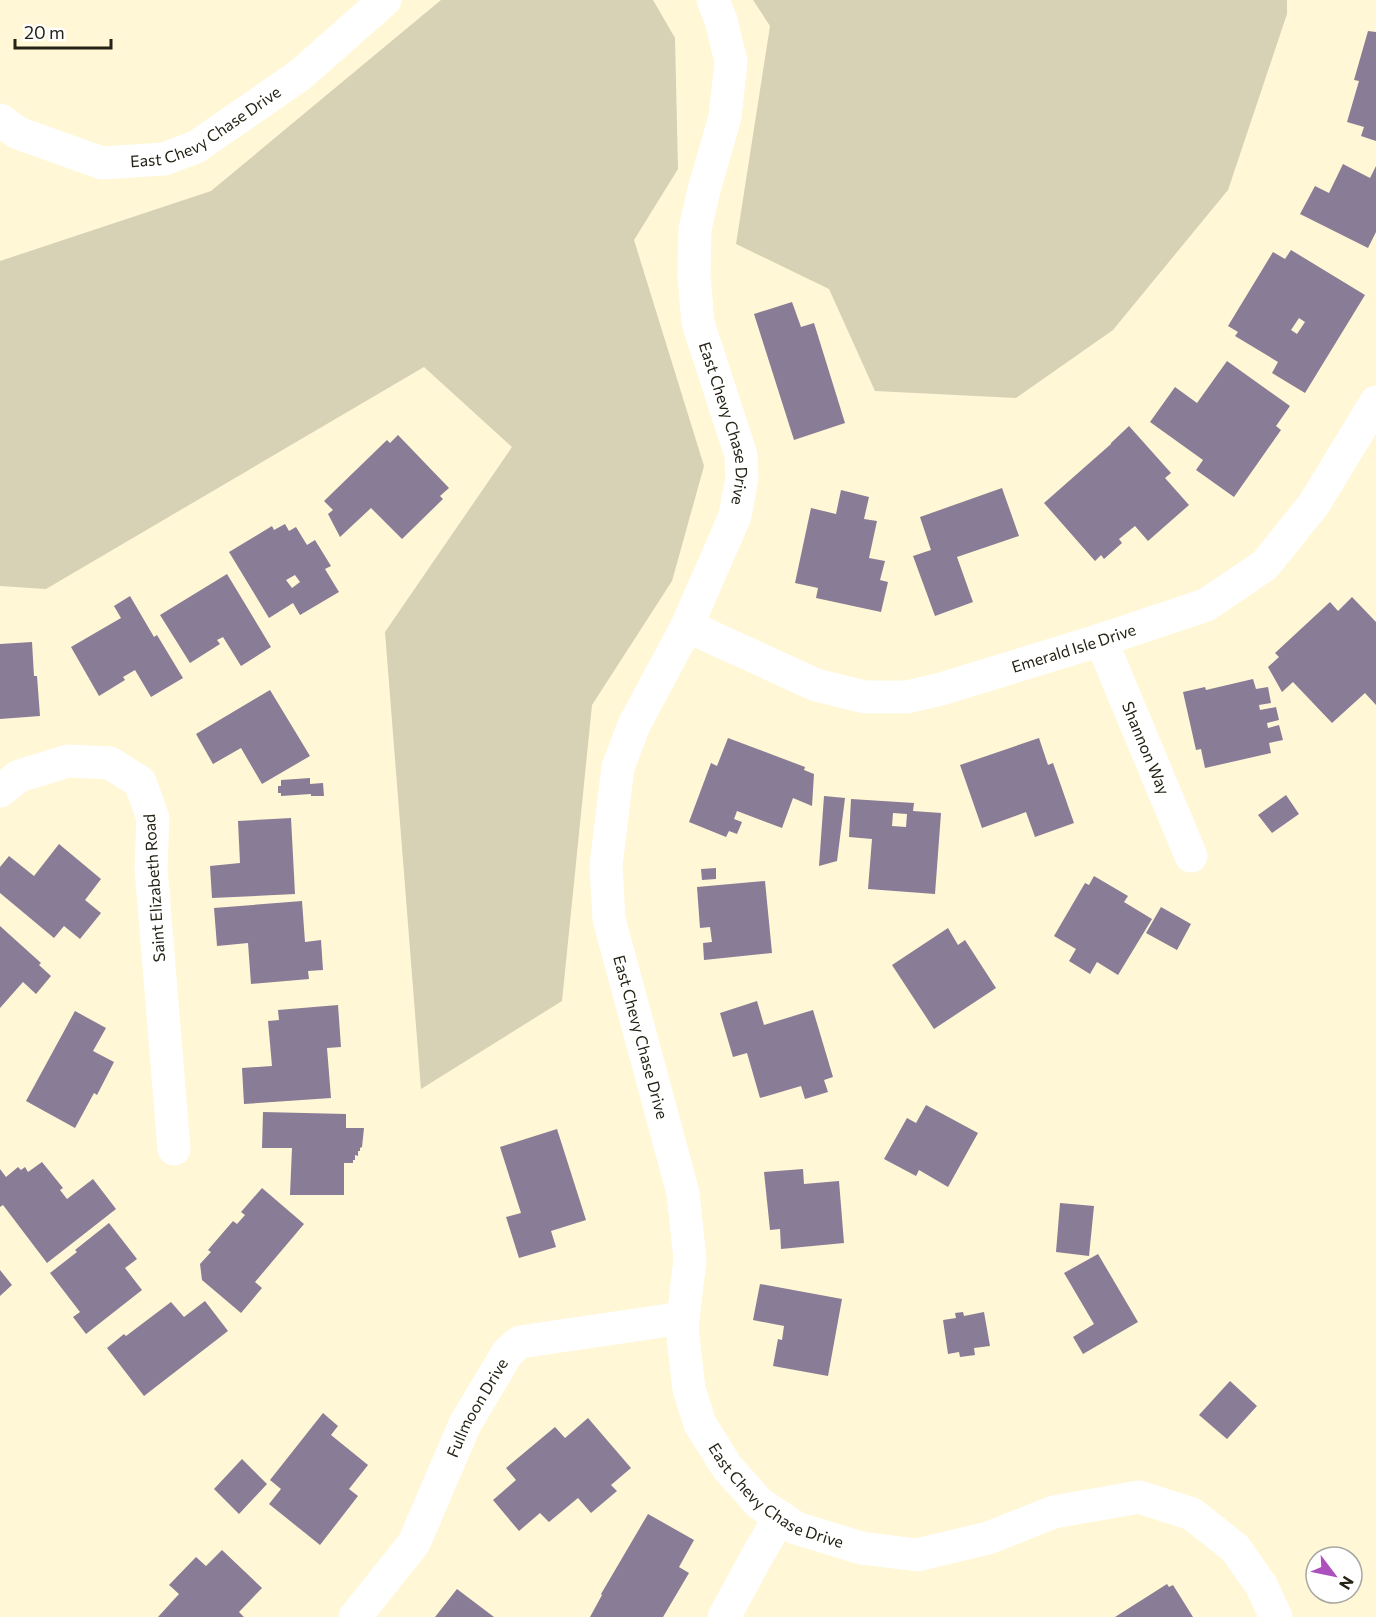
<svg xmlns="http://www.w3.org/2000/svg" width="1376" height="1617" viewBox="0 0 1376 1617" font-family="Commissioner,sans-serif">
	<rect width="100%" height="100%" fill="#fff7d6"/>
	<!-- green -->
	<path fill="#d7d1b6" d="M441,0H653L675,38L678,169L634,240L704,466L672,581L592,705L562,1001L421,1089L385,632L512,447L424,367L46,589L0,586V261L211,191Z
		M753,0H1287V14L1228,190L1113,330L1016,398L875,391L829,289L736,244L770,26Z"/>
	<!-- building -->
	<path fill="#897c96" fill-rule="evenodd" d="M1368,31L1376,32V141L1361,136L1364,127L1347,122L1359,81L1354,80Z
		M1343,164L1370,178L1376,166V232L1368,248L1300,214L1315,186L1329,193Z
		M1291,250L1365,295L1305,393L1272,373L1278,362L1235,336L1238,332L1228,326L1273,252L1285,259ZM1299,318L1305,322L1297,334L1291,330Z
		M792,302L801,327L814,323L845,423L794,440L754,314Z
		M1227,361L1290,406L1276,426L1281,430L1234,497L1196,470L1203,460L1150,422L1175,387L1197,403Z
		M1129,426L1171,473L1165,478L1189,505L1148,541L1135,526L1119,539L1122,543L1104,559L1101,555L1095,561L1044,503L1111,444V443Z
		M398,435L449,488L440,496L443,499L402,539L371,508L340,537L328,514L333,510L324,501L387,440L390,443Z
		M1002,488L1019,536L957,557L973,602L935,616L913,556L931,550L920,517Z
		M841,490L869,497L864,519L877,521L869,558L885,561L880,580L888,582L881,612L816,598L818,588L795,583L811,508L836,514Z
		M285,524L289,531L296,527L307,545L315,540L331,566L325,569L339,592L300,615L293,603L269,618L229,552L272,526L274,530ZM295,575L300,582L292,588L286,580Z
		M227,574L271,647L241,666L223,637L217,640L220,644L190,663L160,615Z
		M130,596L154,637L157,635L183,678L151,697L135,670L123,677L125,680L99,696L71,647L121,618L114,606Z
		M1352,597L1376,622V705L1365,693L1332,723L1293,682L1282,692L1268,667L1279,657L1275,653L1330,602L1338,611Z
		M32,642L34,676H37L40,716L0,719V644Z
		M1253,679L1256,689L1268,687L1271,703L1259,705L1260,710L1276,707L1279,720L1267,723L1268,728L1279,725L1283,740L1269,743L1271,753L1205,768L1201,749L1196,750L1183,692L1205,687L1206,690Z
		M270,690L310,756L262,784L241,748L213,764L196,734Z
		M728,738L805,767L804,770L814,774L812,806L793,798L782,828L737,811L734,819L742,822L737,834L729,831L726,837L689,822L711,763L717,766Z
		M1039,738L1048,765L1053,763L1074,823L1035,837L1026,812L982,828L960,765Z
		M310,778V784L323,783L324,796H311V794L281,796V793H278V786H281V780Z
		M1286,795L1299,814L1272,833L1258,815Z
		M824,796L845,798L837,861L819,866Z
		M851,799L914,803L913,811L941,813L935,894L868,889L872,839L849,837ZM893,813L907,814L906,827L892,826Z
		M291,818L295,894L212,898L210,866L240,863L238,821Z
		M59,844L101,879L85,900L101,913L80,939L64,926L54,938L0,893V867L9,856L34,876Z
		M716,868V879L702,880L701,869Z
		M1094,876L1128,896L1124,902L1152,919L1118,975L1097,962L1090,974L1069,961L1076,949L1054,936L1085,883L1089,885Z
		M765,881L772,953L704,960L703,943L712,942L710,927L700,928L697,887Z
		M302,901L305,942L321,940L323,970L308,971L309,979L251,984L248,943L217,946L214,908Z
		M1161,907L1191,924L1177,950L1146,933Z
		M0,926L41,963L39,965L51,976L36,994L23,982L0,1008Z
		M948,928L958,945L965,940L996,988L934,1029L892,965Z
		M757,1001L764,1025L813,1010L833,1077L824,1080L828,1092L805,1099L801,1086L760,1098L747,1053L733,1057L720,1013Z
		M338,1005L341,1047L327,1048L331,1098L244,1104L242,1068L272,1066L268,1021L279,1020L278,1010Z
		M75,1011L106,1028L93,1051L114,1062L97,1095L94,1093L75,1128L26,1101Z
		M926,1105L978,1133L948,1187L919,1170L916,1176L884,1159L907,1118L916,1123Z
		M263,1112L346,1114V1128H364L362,1147L360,1148V1151H358V1156L355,1155V1160H353V1163H344V1195H290L292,1148H262Z
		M557,1129L586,1220L551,1231L556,1247L519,1258L506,1217L521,1213L500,1147Z
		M42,1162L63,1188L60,1190L67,1199L93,1179L116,1209L47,1263L3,1205L0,1207V1169L6,1177L18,1167L21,1170L25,1167L28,1172Z
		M803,1169L804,1184L839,1181L844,1243L781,1249L780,1229L770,1230L764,1172Z
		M262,1188L304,1224L255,1282L262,1288L241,1313L202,1280L200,1264L211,1252L208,1250L233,1221L237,1224L245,1215L241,1212Z
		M1060,1203L1094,1206L1089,1256L1056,1252Z
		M109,1223L137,1259L125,1268L142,1290L86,1334L73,1317L80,1312L50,1273L77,1252L75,1250Z
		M1098,1254L1138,1322L1083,1354L1073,1337L1094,1324L1064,1273Z
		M0,1270L12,1285L0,1296Z
		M760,1284L842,1299L828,1376L773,1366L778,1339L782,1340L784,1326L753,1320Z
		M205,1301L228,1331L144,1396L107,1348L124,1334L126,1336L171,1302L184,1317Z
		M963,1312L964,1316L984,1312L990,1346L974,1348L975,1355L960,1357L959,1352L948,1354L943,1320L956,1318L955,1313Z
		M1230,1381L1257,1406L1227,1439L1199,1415Z
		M323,1413L338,1426L331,1435L368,1465L349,1489L358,1496L320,1545L269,1504L281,1489L270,1480Z
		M588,1418L631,1468L611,1485L617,1491L591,1513L578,1498L549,1522L540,1513L519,1531L493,1500L516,1480L506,1468L555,1427L565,1438Z
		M242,1459L267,1484L239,1514L214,1489Z
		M648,1514L694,1540L679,1567L689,1573L663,1617H590L602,1595L601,1594Z
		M222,1550L262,1588L239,1612L244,1617H158L179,1594L169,1585L196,1557L206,1566Z
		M1167,1584L1169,1587L1173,1585L1193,1617H1115Z
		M457,1589L494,1617H435Z"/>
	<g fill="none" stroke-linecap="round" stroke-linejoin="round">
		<!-- street -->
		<g stroke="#fff" stroke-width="33">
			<path id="s1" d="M687,626L816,685L865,697H907L941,689L1101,640L1206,605L1265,565L1314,504L1376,402"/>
			<path id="s2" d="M1101,640L1191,856"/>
			<path d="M0,791L19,776L68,761L110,763L140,782L153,818L151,868L174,1149"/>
			<path id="s3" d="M355,1617L414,1543L465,1424L508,1352L520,1342L683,1318"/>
			<path d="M724,1617L756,1558L780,1517"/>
		</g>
		<!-- secondary -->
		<g stroke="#fff" stroke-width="33">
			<path id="s4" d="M713,0L721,20L731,62L725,117L704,190L695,229L694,276L698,323L741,455L742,478L735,516L687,626L634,725L618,767L606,866L609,919L683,1193L690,1259L682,1328L689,1389L700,1424L727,1467L759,1503L796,1528L861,1548L917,1555L988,1538L1054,1512L1139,1497L1192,1514L1235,1548L1261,1585L1276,1617"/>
			<path id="s5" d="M0,120L18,133L102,163L164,159L196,147L300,75L385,0"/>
		</g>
	</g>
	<g text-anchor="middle" stroke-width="5" stroke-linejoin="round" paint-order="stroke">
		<!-- street labels -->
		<g font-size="16" fill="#252316" stroke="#fff">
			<text dy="6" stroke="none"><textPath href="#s5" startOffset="224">East Chevy Chase Drive</textPath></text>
			<text dy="6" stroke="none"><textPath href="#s4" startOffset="435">East Chevy Chase Drive</textPath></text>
			<text dy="6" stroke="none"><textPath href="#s1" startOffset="408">Emerald Isle Drive</textPath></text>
			<text dy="6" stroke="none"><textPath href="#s2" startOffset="117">Shannon Way</textPath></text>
			<text transform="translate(154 888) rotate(-94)" y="6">Saint Elizabeth Road</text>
			<text dy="6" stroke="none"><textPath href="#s4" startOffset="1083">East Chevy Chase Drive</textPath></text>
			<text dy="6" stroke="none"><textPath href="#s3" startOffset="244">Fullmoon Drive</textPath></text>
			<text dy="6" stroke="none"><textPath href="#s4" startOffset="1587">East Chevy Chase Drive</textPath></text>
		</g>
	</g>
	<!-- north arrow -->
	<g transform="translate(1334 1575) rotate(122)"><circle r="28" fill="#ffffff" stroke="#a8a7a2" stroke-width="1.5"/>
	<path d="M0-4.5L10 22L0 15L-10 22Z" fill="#ab50bc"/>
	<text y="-9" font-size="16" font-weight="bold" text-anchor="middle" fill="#252316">N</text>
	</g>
	<!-- scale -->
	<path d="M15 39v9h96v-9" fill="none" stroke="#252316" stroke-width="3"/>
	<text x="24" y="39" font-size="18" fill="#252316" stroke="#ffffff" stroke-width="4.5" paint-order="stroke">20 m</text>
</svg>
